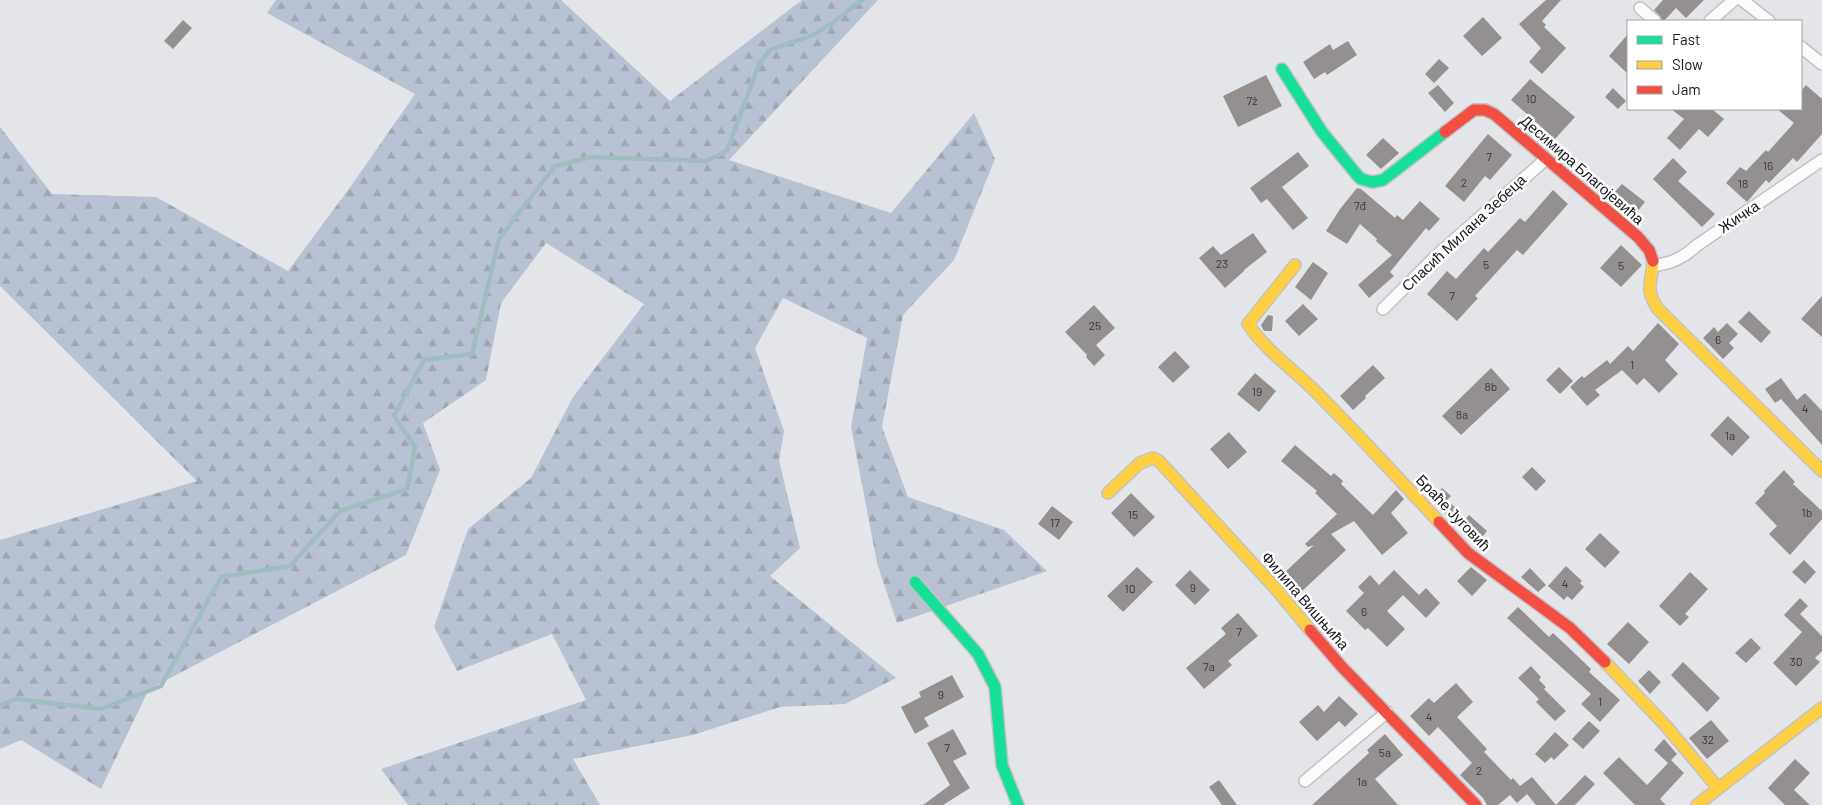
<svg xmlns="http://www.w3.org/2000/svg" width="1822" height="805" viewBox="0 0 1822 805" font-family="Barlow,sans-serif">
	<defs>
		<pattern id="forest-firs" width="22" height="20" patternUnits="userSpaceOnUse" patternTransform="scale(1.25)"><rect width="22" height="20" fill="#b9c2d2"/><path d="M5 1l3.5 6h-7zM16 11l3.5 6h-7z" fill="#9ea6b4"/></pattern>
	</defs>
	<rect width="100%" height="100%" fill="#e3e5e9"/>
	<!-- forest -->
	<path fill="url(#forest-firs)" d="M276,0H561L670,101L802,0H878L729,160L891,213L974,113L995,159L954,260L903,315L882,427L908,497L1004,530L1047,571L897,623L877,563L851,427L867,338L783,298L755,348L784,431L779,460L800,548L770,576L896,678L845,704L780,707L693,735L573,759L600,805H408L381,769L586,700L552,634L457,671L434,627L468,529L531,478L573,397L644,304L546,243L501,303L486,380L423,423L440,470L406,555L149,689L101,789L21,740L0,749V540L197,481L0,286V127L52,194L156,197L288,271L351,186L415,94L267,13Z"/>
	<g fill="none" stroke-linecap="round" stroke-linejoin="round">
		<!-- stream -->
		<path stroke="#a0bcbe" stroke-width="4.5" d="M0,706L15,699L101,709L161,686L221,577L290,566L340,511L407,489L415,447L394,416L424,360L472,354L499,239L555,166L591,157L707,161L727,151L759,64L770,50L813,35L831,24L862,0"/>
	</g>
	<!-- building -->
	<path fill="#94908f" d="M1546,0H1561L1542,21L1546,25L1544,27L1566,48L1542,74L1529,62L1541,48L1519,24Z
		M1663,0H1704L1686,18L1676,8L1664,21H1662L1660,16L1654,10Z
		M1483,17L1502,38L1482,56L1463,36Z
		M183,20L192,28L173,49L164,41Z
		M1628,34V74L1609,56Z
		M1348,41L1357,55L1327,75L1325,72L1314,79L1303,62L1330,44L1333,50Z
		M1439,59L1449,68L1434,83L1425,74Z
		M1266,75L1282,106L1238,127L1223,96Z
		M1530,79L1575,117L1555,139L1511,100Z
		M1438,85L1454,103L1445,112L1428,93Z
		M1806,85L1822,99V134L1797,162L1793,158L1769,183L1766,180L1747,202L1726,183L1740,167L1746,171L1766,150L1768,152L1794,123L1777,109H1801V91Z
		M1613,88L1626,101L1618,109L1605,97Z
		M1671,109H1712L1724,119L1708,137L1699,129L1680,150L1667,138L1684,119Z
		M1488,134L1512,155L1490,180L1485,176L1464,202L1445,186Z
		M1383,138L1399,153L1381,169L1366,155Z
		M1298,152L1309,166L1282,187L1308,218L1293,230L1267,199L1261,203L1250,188Z
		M1673,158L1687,172L1678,181L1715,214L1702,227L1653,179Z
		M1622,184L1645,202L1635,214L1612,195Z
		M1357,188L1361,189L1395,218L1397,215L1403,220L1420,201L1440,219L1429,231L1426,228L1390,272L1394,276L1369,298L1358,285L1392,255L1376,241L1377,239L1360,224L1347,244L1326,231L1340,209Z
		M1553,190L1568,204L1523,255L1517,250L1475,296L1478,298L1457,321L1427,294L1447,271L1456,279L1484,248L1488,252L1520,218L1525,222Z
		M1253,233L1267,252L1244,270V271L1225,288L1199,258L1213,246L1221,255Z
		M1621,245L1642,265L1621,287L1600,268Z
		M1313,262L1328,273L1311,300L1295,287Z
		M1822,296V337L1801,319Z
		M1303,304L1318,319L1299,336L1285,321Z
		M1094,305L1115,328L1096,345L1105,355L1094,366L1086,357L1087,355L1065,332Z
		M1749,311L1771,332L1761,343L1738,322Z
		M1268,315L1273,316L1272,331H1264L1261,325Z
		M1658,323L1679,344L1665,360L1678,374L1659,393L1644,378L1637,385L1622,370L1595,390L1600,395L1587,406L1570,387L1582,376L1584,378L1607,360L1610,364L1628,346L1633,351Z
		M1727,323L1738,334L1729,343L1734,348L1723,359L1703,338L1714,327L1718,332Z
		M1175,351L1190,367L1173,383L1158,367Z
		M1373,365L1385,378L1365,396L1366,398L1353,410L1340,396Z
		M1559,367L1573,381L1560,394L1546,380Z
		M1491,368L1510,389L1461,435L1442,416Z
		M1255,373L1276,391L1259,412L1237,394Z
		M1781,378L1797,400L1805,393L1822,411V445L1781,399L1775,403L1765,389Z
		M1728,416L1750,437L1732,456L1710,435Z
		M1229,432L1247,452L1228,469L1210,449Z
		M1295,445L1331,476L1334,473L1343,481L1341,484L1373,515L1396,490L1404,499L1391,513L1408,533L1382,555L1354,521L1331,534L1346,550L1300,593L1283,574L1314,545L1308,547L1305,544L1337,514L1315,493L1317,491L1281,461Z
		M1532,467L1546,481L1536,491L1522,477Z
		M1784,470L1795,482L1793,484L1822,511V519L1790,555L1769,534L1777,526L1755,503L1765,493L1764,491Z
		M1442,488L1451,496L1447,500L1457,509L1449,518L1432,499Z
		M1131,493L1155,517L1134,537L1111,513Z
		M1052,506L1073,522L1059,540L1038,524Z
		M1469,515L1487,531L1479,541L1460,526Z
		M1600,533L1620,552L1605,568L1585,549Z
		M1804,560L1816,572L1805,584L1792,572Z
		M1566,566L1582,581L1580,583L1584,587L1572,600L1567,596L1564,600L1548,586Z
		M1137,567L1153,582L1123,612L1107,596Z
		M1471,567L1487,580L1472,596L1457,581Z
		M1530,568L1546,585L1538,592L1521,577Z
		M1190,570L1210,590L1195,605L1175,585Z
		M1394,570L1419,595L1426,588L1440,603L1426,618L1403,595L1387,611L1405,629L1387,647L1368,628L1365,630L1346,611L1364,593L1358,587L1370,575L1379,585Z
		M1690,572L1708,589L1685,614L1689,617L1680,626L1659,606Z
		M1800,598L1808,606L1800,614L1822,636V651L1815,658L1820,662L1796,686L1773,663L1802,632L1784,615Z
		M1518,607L1549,637L1553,633L1567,646L1591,669L1589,672L1620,700L1600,722L1581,704L1591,694L1507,618Z
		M1238,613L1258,636L1228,661L1232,665L1204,689L1186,668L1226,634L1221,628Z
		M1628,622L1649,642L1629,664L1607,644Z
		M1751,638L1761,648L1746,663L1735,653Z
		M1683,662L1720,698L1707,712L1671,675Z
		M1531,666L1541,677L1539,680L1546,687L1544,689L1566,711L1555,721L1536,702L1539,699L1518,678Z
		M1649,670L1661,682L1650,694L1638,681Z
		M952,675L964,697L924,718L929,726L915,734L901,707L921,697L919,692Z
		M1456,683L1473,702L1457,717L1487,749L1484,752L1511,780L1513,778L1520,786L1532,777L1556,805H1536L1527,794L1517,803L1510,795L1498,805H1487L1483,798L1460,775L1472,763L1438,727L1429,736L1410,716L1429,698L1434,703Z
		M1339,696L1358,714L1345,727L1339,721L1317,741L1299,722L1318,705L1324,712Z
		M1711,720L1729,741L1707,759L1689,738Z
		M1589,721L1600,731L1583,749L1572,739Z
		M953,729L967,754L953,761L970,788L943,805H923L950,785L927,743Z
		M1555,732L1569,745L1554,760L1551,757L1545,763L1535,754Z
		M1385,734L1403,755L1375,779L1398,805H1312L1369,753L1367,750Z
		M1664,739L1677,754L1668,763L1654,750Z
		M1619,757L1647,785L1671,760L1684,773L1660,799L1666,805H1635L1603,773Z
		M1795,759L1810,773L1794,790L1810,805H1785L1768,788Z
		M1585,775L1595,784L1575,805H1556Z
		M1219,780L1237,805H1222L1209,787Z"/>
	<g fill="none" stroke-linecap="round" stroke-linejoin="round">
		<defs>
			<path id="street" d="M1742,0L1769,21
				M1640,8L1655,21
				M1710,21L1734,0
				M1801,47L1822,64
				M1653,266C1670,263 1683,259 1696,246L1822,160
				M1383,309L1436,256L1546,159
				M1305,781L1387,712"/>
			<path id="fast" d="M1282,69L1322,132L1357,175L1361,179L1372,182L1383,180L1445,132
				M915,582L978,654L995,687L1002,765L1018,805"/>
			<path id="slow" d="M1653,261C1652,283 1644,288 1658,309L1822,471
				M1295,265L1248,324C1265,350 1293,369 1315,391C1358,434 1398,478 1439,522
				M1108,493L1140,463L1153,458L1159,461L1276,589L1310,630
				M1605,662L1666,726L1718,788
				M1697,805L1822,708"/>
			<path id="jam" d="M1445,132L1474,110H1485L1494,114L1638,237L1649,250L1653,261
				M1439,522L1468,553L1570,628L1605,662
				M1310,630L1342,667L1476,805"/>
		</defs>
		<!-- street casing -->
		<use href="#street" stroke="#c1c2c5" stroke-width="14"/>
		<!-- fast casing -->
		<use href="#fast" stroke="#c1c2c5" stroke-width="14"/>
		<!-- slow casing -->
		<use href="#slow" stroke="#c1c2c5" stroke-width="14"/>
		<!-- jam casing -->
		<use href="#jam" stroke="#c1c2c5" stroke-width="14"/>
		<!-- street -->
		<use href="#street" stroke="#fbfbfc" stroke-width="11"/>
		<!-- fast -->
		<use href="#fast" stroke="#16e098" stroke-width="11"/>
		<!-- slow -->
		<use href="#slow" stroke="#ffcf43" stroke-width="11"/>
		<!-- jam -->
		<use href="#jam" stroke="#f24e42" stroke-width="11"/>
	</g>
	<g text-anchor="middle" stroke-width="5" stroke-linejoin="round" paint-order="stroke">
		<!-- number labels -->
		<g font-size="12" fill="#363638">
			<text x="1531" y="103">10</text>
			<text x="1252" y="105">7ž</text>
			<text x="1489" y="161">7</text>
			<text x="1768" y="170">16</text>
			<text x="1464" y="187">2</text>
			<text x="1743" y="188">18</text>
			<text x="1360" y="210">7đ</text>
			<text x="1222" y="268">23</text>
			<text x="1486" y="269">5</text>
			<text x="1621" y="270">5</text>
			<text x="1452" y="300">7</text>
			<text x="1095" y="330">25</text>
			<text x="1718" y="344">6</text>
			<text x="1632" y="369">1</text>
			<text x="1491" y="391">8b</text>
			<text x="1257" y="396">19</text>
			<text x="1805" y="413">4</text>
			<text x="1462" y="419">8a</text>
			<text x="1730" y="440">1a</text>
			<text x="1807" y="517">1b</text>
			<text x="1133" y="519">15</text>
			<text x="1055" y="527">17</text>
			<text x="1565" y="588">4</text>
			<text x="1193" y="592">9</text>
			<text x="1130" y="593">10</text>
			<text x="1364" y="616">6</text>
			<text x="1239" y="636">7</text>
			<text x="1796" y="666">30</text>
			<text x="1209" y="671">7a</text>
			<text x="941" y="699">9</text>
			<text x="1600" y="706">1</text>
			<text x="1429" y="721">4</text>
			<text x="1708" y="744">32</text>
			<text x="947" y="752">7</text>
			<text x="1385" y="757">5a</text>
			<text x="1479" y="775">2</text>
			<text x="1362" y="786">1a</text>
		</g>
		<!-- street labels -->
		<g font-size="15" fill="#17181b" stroke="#fff">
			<text transform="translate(1582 170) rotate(41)" y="5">Десимира Благојевића</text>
			<text transform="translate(1739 217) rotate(-34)" y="5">Жичка</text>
			<text transform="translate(1464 233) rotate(-43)" y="5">Спасић Милана Зебеца</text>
			<text transform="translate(1453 513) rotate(46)" y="5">Браће Југовић</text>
			<text transform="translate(1305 601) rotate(49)" y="5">Филипа Вишњића</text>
		</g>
	</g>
	<!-- legend -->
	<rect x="1627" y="20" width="175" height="90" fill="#ffffff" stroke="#a2a3a4"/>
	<rect x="1637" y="36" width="25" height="8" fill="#16e098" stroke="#a2a3a4"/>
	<text x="1672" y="45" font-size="15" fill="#17181b">Fast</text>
	<rect x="1637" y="61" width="25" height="8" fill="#ffcf43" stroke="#a2a3a4"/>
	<text x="1672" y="70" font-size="15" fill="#17181b">Slow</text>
	<rect x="1637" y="86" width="25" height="8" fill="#f24e42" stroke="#a2a3a4"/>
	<text x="1672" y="95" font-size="15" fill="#17181b">Jam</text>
</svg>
